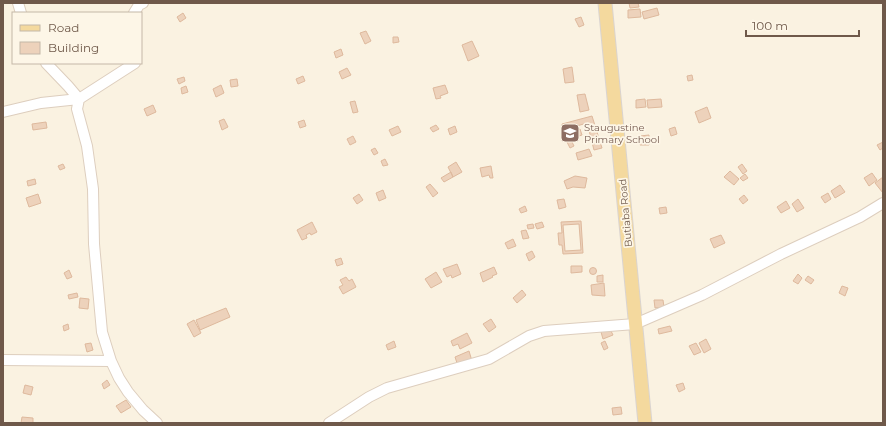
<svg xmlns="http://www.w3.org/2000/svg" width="886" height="426" viewBox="0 0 886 426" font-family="Montserrat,sans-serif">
	<rect width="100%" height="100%" fill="#faf2e1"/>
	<!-- building -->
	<path fill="#edd2bb" stroke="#deb99d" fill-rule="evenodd" d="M629,3H638L639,7L630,8Z
		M657,8L659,15L644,19L642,12Z
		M640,9L641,17L628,18V10Z
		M183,13L186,18L180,22L177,17Z
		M581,17L584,25L579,27L575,19Z
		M366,31L371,41L365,44L360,33Z
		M393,37H398L399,42L393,43Z
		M472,41L479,56L468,61L462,45Z
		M341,49L343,55L336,58L334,52Z
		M572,67L574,82L565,83L563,69Z
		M347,68L351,75L342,79L339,72Z
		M692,75L693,80L688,81L687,76Z
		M303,76L305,81L298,84L296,79Z
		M184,77L185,81L179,84L177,79Z
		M237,79L238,86L231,87L230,80Z
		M221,85L224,93L216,97L213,89Z
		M445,85L448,93L440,96L441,98L436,99L433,88Z
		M186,86L188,92L182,94L181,88Z
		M585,94L589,110L580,112L577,95Z
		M645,99L646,107L636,108V100Z
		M661,99L662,107L648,108L647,100Z
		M355,101L358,112L353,113L350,102Z
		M153,105L156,112L147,116L144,109Z
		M707,107L711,118L699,123L695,112Z
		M592,116L602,148L594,150L587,123L563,130L562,124Z
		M224,119L228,127L222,130L219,121Z
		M304,120L306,126L300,128L298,122Z
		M46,122L47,128L33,130L32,124Z
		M436,125L439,129L433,132L430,128Z
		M398,126L401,132L392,136L389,130Z
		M455,126L457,132L450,135L448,129Z
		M675,127L677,134L671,136L669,129Z
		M580,129L582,135L576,137L574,131Z
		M649,135V145H640V136Z
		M353,136L356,142L350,145L347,139Z
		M571,140L574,146L570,148L567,142Z
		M883,142V148L880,150L877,145Z
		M375,148L378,153L374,155L371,150Z
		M589,149L592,156L578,160L576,153Z
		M385,159L388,165L383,166L381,161Z
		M456,162L462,172L453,177L448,167Z
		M63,164L65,168L60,170L58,166Z
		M742,164L747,171L743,174L738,167Z
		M491,166L493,178H490L489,175L482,177L480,168Z
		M730,171L739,179L734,185L724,177Z
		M451,172L453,177L444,182L441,178Z
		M872,173L877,180L869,186L864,178Z
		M745,174L748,178L743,181L740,178Z
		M575,176L587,178L585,188L573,187L567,189L564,181Z
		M883,177V193L875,183Z
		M35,179L36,184L28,186L27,181Z
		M430,184L438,193L433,197L426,187Z
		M840,185L845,192L835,198L831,191Z
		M383,190L386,198L379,201L376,193Z
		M828,193L831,199L825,203L821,197Z
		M38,194L41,203L29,207L26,198Z
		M359,194L363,200L357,204L353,198Z
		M744,195L748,200L743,204L739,199Z
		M564,199L566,207L559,209L557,200Z
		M798,199L804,208L797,212L792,204Z
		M786,201L790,208L781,213L777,207Z
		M525,206L527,211L521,213L519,209Z
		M666,207L667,213L660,214L659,208Z
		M581,221L583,253L563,254L562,245H559L558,233H562L561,222ZM579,224L581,250L565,251L563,225Z
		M312,222L317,232L311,235L310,233L306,235L307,238L302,240L297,230Z
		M542,222L544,227L537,229L535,224Z
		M533,224L534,228L528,229L527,225Z
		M526,230L529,238L523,239L521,231Z
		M721,235L725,243L714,248L710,239Z
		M513,239L516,246L508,249L505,243Z
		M532,251L535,257L529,261L526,254Z
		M341,258L343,264L337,266L335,260Z
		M457,264L461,274L452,278L451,275L447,277L443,269Z
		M571,266H582V272L571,273Z
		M494,267L497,274L492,276L493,277L483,282L480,273Z
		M589.5 271a3.5 3.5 0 1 1 7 0a3.5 3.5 0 1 1-7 0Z
		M69,270L72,277L67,279L64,273Z
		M436,272L442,282L431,288L425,279Z
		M798,274L802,278L798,284L793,281Z
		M603,275V282H597V276Z
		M808,276L814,280L811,284L805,280Z
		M346,277L349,281L352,279L356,287L343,294L339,287L343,285L340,280Z
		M604,283L605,296L592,295L591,285Z
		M842,286L848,288L845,296L839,293Z
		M522,290L526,295L517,303L513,298Z
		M77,293L78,297L69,299L68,295Z
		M80,298L89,299L88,309L79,308Z
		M654,300H663L664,307L655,308Z
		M226,308L230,317L200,330L196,320Z
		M491,319L496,327L489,332L483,324Z
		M194,320L201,333L194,337L187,324Z
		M68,324L69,329L64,331L63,326Z
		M670,326L672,331L659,334L658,329Z
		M610,329L613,335L603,339L601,332Z
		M467,333L472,343L460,349L458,344L453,346L451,341Z
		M706,339L711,349L704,353L699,343Z
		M394,341L396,347L388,350L386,345Z
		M605,341L608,348L604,350L601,343Z
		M91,343L93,350L87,352L85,344Z
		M696,343L701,352L694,355L689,346Z
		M469,351L472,361L458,366L455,357Z
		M107,380L110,385L104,389L102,384Z
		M683,383L685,389L679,392L676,385Z
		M25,385L33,387L31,395L23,393Z
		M126,400L131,407L121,413L116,406Z
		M621,407L622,414L613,415L612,408Z
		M22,417L33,418V423H21Z"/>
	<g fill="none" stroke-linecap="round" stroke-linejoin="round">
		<defs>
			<path id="minor" d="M18,3L21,13
				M134,13L139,5L143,3
				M46,63L68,86L79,99
				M79,99L77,109L87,146L93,189L94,244L102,332L111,361L119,378L128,392L143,410L157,423
				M3,112L41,103L79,99L135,63
				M3,360L111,361
				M329,423L369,397L387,388L489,359L529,336L544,331L635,324L702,295L781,254L860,217L883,203"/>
			<path id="major" d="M605,3L645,423"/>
		</defs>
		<!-- minor casing -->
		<use href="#minor" stroke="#ddcebe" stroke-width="12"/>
		<!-- major casing -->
		<use href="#major" stroke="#dad4d0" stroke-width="15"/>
		<!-- minor -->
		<use href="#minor" stroke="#fff" stroke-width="10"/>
		<!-- major -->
		<use href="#major" stroke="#f4d99e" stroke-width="13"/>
	</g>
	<!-- icons -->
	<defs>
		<symbol id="school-square" viewBox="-11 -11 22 22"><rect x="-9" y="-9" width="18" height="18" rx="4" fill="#8d6e63" stroke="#fdf6e7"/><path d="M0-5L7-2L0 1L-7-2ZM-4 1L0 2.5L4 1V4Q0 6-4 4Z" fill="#fff"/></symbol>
	</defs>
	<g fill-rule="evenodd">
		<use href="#school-square" x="559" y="122" width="22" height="22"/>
	</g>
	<g text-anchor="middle" stroke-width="3.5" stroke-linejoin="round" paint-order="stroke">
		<!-- education labels -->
		<g font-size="10" fill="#785e54" stroke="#fdf6e7" text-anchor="start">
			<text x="584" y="131">Staugustine<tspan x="584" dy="12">Primary School</tspan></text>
		</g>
		<!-- street labels -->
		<g font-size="10" fill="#6f594a" stroke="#fdf6e7">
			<text transform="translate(625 213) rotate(-95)" y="4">Butiaba Road</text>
		</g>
	</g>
	<!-- border -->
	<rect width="886" height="426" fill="none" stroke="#6f594a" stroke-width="8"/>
	<!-- legend -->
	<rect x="12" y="12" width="130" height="52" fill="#fdf6e7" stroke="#c4b7a8"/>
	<rect x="20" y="25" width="20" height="6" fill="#f4d99e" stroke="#c4b7a8"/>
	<text x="48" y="32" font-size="12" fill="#6f594a">Road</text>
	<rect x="20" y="42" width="20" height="12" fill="#edd2bb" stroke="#c4b7a8"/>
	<text x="48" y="52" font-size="12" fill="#6f594a">Building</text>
	<!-- scale -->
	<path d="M746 30v6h113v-6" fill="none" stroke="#6f594a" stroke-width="2"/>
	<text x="752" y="30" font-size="12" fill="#6f594a" stroke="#fdf6e7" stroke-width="3" paint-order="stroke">100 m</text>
</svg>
